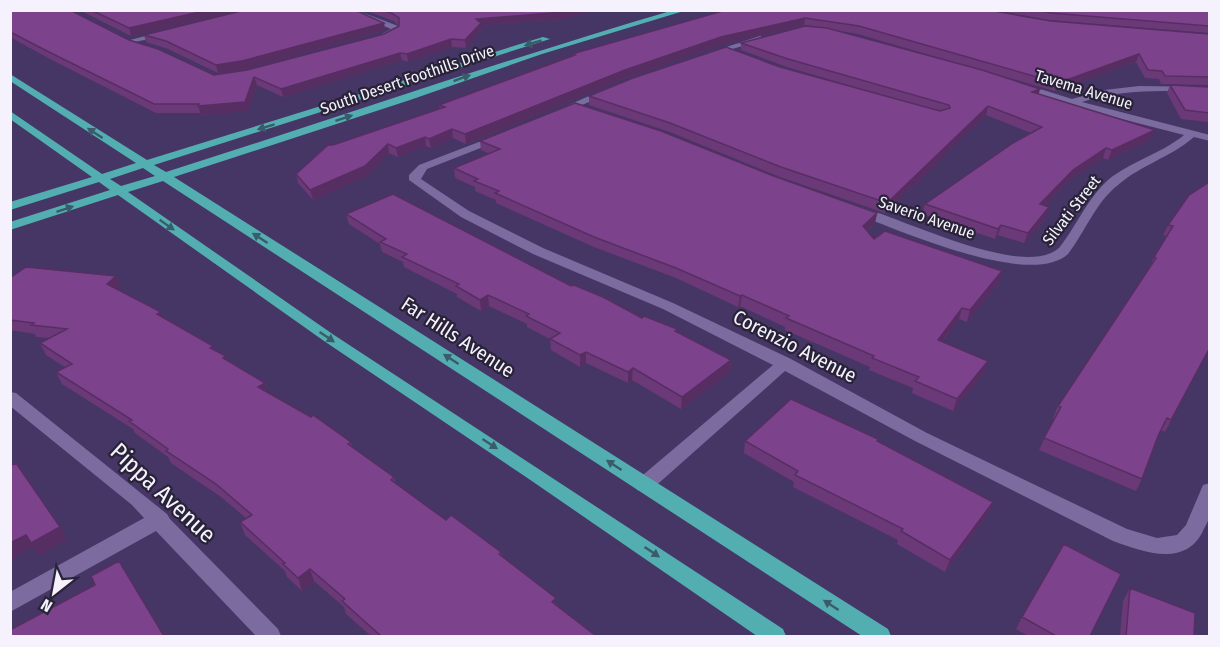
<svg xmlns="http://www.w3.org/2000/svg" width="1220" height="647" viewBox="0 0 1220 647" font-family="'Fira Sans Condensed',sans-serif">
	<rect width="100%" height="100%" fill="#463665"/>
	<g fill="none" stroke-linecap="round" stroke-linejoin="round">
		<!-- minor -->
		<path fill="#7b6b9f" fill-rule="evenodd" d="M345,10H356L398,26L399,31L384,40H378V36L391,29Z
			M165,31H168V35L130,43L126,41Z
			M760,36L764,38L763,40L712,55L708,53Z
			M1021,83L1072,99L1104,90L1139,86L1210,87V93C1167,90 1123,89 1082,102L1210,135V141L1194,137C1171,157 1141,165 1118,185C1096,202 1085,232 1068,254C1030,289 897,229 853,213V207L857,206C900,217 1024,280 1059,248C1076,227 1087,199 1108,180C1131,161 1161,154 1184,135L1067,105L1018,88V84Z
			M607,88L612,91L610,93L561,114L553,112Z
			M497,135L502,138L501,140L427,169L421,179L469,211L543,248L673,303L791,359L927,433L1127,529L1157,538L1177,535L1186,525L1203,485L1210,483C1210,493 1211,506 1210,516C1208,522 1204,528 1202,533C1183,568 1141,551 1113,541L915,441L785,371L651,490L644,492L637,490L635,485L637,480L773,365L663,309L533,254L461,217L409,180V175L419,165Z
			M10,392L16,393L167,514L170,519L278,629L281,636H256L156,531L10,612V592L144,518L132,505L10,406Z"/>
		<!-- major -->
		<path fill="#53aeb2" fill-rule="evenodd" d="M674,10H687L542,54L410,100L174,177L888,629L891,636H862L163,181L128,192L334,335L783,629L786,636H757L526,477L324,341L118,195L10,230V222L110,190L99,182L10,210V202L92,177L10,119V111L102,174L136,163L10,81V74L147,160L543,37L550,39L154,165L166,172C336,118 503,60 674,10ZM143,168L155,176L121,186L110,179Z"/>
	</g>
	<!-- wall -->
	<path fill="#6b3978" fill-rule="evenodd" d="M10,10L129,40L214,75L247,70L384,34L399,26L394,21L364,10H595L563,19L481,25V31L466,48L452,47L408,62L402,60L283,97L257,85L248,111L201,115L200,113H156L52,60L10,37Z
		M79,10H241L131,36Z
		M726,10L1051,21L1209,34V85L1161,84L1159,79L1145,78L1136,62L1055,91L985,71L1039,94L1151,139L1108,160L1103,158L1069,180L1045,206L1046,217L1024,243L998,235L995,239L922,214L925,204L1031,133L986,115L885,213L780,177L670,132L589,105V96L780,67L916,105L787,67L741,50V43L818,27L804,25L720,45L625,78L466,144L453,138L431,148L426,146L398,157L389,153L367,176L313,200L298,183L296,174L333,145L440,109L439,105L572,56V54ZM834,30L858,34L977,69Z
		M993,10H1209V33L1049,20Z
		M384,23L385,30L245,69L218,73L168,49L146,42L144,35Z
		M1170,85L1209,87V122L1181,119L1167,93Z
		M480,141L771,175L877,213L875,223L867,231L874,239L1002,271L999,282L967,322L959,319L942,342L988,361L984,372L953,411L912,393L913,388L869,370L870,367L785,330V327L740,306L738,307L676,278L594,247L496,203V200L475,191V187L455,178L454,168L490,154L481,150Z
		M1189,195L1209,349L1165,432L1161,430L1158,436L1142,479L1136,491L1039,450L1054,419L1053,418L1058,406L1149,268L1154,257L1167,236L1163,235L1168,225Z
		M346,214L571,286L642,318L677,329V332L731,360L730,372L681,409L632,380L628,383L586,363L580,367L551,350L550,339L527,327V324L489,306L481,311L457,297V294L404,267L403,262L382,252L380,244L349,224Z
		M10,278L121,287L118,289L215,351L228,361L265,383L268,393L351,442L352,448L394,477L395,483L446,520L501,552L502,557L557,605L596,636H371L346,614L344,607L314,581L302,591L287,577L285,571L245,535L240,522L246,518L221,497L171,463L168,457L135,433L133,429L62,384L56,372L65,367L46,355L40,343L50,338L36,337L35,334L10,330Z
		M745,441L878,442L993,502L988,514L945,572L897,544L898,540L793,487L794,482L744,453Z
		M1130,588L1194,636H1120L1123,601Z
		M1022,617L1090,636H1028L1016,629Z"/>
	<!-- shaded-wall -->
	<path fill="#572e62" d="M208,10H241L131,36L129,28Z
		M568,10H595L563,19L481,25V31L466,48L465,40L476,19Z
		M805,18L804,25L720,45L625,78L466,144L465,134L625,70L721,37Z
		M384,23L385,30L245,69L218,73L216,65Z
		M451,39L452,47L408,62L407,54Z
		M400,53L402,60L283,97L281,89Z
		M1139,54L1136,62L1055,91L1058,83Z
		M254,77L257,85L248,111L201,115L198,106Z
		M1040,89L1038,97L1032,92Z
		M988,106L986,115L885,213L887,203Z
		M452,129L453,138L431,148L429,139Z
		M1155,130L1151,139L1108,160L1112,150Z
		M425,137L426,146L398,157L396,148Z
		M388,144L389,153L367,176L313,200L310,190Z
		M1106,148L1103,158L1069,180L1037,214L1040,204L1073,170Z
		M1049,207L1046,217L1024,243L1028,233Z
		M877,213L875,223L861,236L863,226Z
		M1001,225L998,235L995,239L998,229Z
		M1002,271L999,282L967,322L970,310Z
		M116,276L121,287L112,295L107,284Z
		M488,295L489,306L481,311L480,300Z
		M742,295L740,306L738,307L740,296Z
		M962,308L959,319L935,351L938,340Z
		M586,352V363L580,367V355Z
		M731,360L730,372L681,409L682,397Z
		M988,361L984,372L953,411L957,399Z
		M633,368L632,380L628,383V372Z
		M265,383L269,395L258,387Z
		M993,502L988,514L945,572L950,560Z
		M60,527L67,540L38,556L33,547L10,560V543L26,535Z
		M310,569L314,581L302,591L298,578Z"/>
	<!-- building -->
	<path fill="#7c428c" stroke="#572e62" stroke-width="1.5" d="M10,10H70L129,40L158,49L214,75L247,70L384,34L399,26V18L393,14L383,10H568L563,12L476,19L481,23L465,40L451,39L407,54L400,53L281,89L254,77L245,102L198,106L199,104H154L49,52L10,32Z
		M91,10H208L129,28Z
		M245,10H355L384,23L242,61L216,65L166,41L144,35Z
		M726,10H988L1051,21L1209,34V77L1165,76L1162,71L1148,70L1139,54L1058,83L859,26L805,18L721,37L625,70L465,134L452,129L429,139L425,137L396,148L388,144L365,166L310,190L296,174L328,145H333L445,107L439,105L575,55L572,54Z
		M1038,10H1209V26L1051,13Z
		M805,26L827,28L982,70L1040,89L1032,92L1155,130L1112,150L1106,148L1073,170L1040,204L1049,207L1028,233L1001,225L998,229L925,204L1013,143L1042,127L988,106L887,203L781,167L670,123L589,96L633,78L726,47L780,67L940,111L950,108L949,105L788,59L741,43Z
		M1170,85L1209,87V113L1185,110Z
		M575,103L661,131L771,175L877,213L863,226L874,239L885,231L1002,271L970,310L962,308L938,340L988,361L957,399L915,381L919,377L872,358L874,356L786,318L789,316L742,295L740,296L676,268L594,237L495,193L499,191L474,181L478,179L454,168L500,149L480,141Z
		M1209,182V349L1171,420L1167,418L1158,436L1142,479L1044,438L1061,407L1058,406L1156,258L1154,257L1173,226L1168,225L1189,195Z
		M393,194L571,286L574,285L603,297L642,318L644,316L677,329L675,331L731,360L682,397L633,368L628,372L586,352L580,355L550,339L560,333L526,316L529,314L488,295L480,300L456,286L459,284L402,257L407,254L380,242L386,239L346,214Z
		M26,267L116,276L107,284L161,312L157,314L213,346L210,348L226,356L223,358L265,383L258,387L311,417L313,415L351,442L348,444L394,477L391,480L446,520L451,515L501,552L499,554L556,598L552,602L596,636H381L342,601L345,599L310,569L298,578L283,564L285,563L240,522L252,515L216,484L166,451L168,449L129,421L132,420L56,372L72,364L40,343L67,329L31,325L34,323L10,320V278Z
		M791,399L878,439L877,441L993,502L950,560L901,531L903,529L795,475L798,471L745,441Z
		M16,463L60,527L31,543L26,535L10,543V466Z
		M1064,544L1121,574L1090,636H1056L1022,617Z
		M119,561L164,636H10V630L95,585L91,576Z
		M1130,588L1195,613L1194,636H1126Z"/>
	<!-- one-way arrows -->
	<defs><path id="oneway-solid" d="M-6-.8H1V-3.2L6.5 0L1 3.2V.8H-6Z" transform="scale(1.5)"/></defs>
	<g fill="#3a5b69">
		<use href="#oneway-solid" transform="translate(533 43) rotate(163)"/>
		<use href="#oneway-solid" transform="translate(462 78) rotate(-20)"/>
		<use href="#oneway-solid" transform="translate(344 118) rotate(-18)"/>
		<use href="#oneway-solid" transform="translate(266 127) rotate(163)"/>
		<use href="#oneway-solid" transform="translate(95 133) rotate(-147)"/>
		<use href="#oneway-solid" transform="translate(65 209) rotate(-18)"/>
		<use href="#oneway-solid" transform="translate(167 225) rotate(35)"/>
		<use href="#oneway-solid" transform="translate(260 238) rotate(-147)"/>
		<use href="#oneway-solid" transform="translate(327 337) rotate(34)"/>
		<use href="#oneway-solid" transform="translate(451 359) rotate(-147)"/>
		<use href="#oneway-solid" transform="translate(490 444) rotate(33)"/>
		<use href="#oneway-solid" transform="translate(614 465) rotate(-147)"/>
		<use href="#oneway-solid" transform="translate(652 552) rotate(34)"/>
		<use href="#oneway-solid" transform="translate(831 605) rotate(-147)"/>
	</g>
	<g text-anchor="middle" stroke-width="4.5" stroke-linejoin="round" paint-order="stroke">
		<!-- far-street labels -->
		<g font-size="16" fill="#f5f2fe" stroke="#292338">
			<text transform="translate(407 79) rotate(-19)" y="6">South Desert Foothills Drive</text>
			<text transform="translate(1084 89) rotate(17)" y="6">Tavema Avenue</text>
			<text transform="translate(1071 210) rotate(-52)" y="6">Silvati Street</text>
			<text transform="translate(927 217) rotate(19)" y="6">Saverio Avenue</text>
		</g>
		<!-- street labels -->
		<g font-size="20" fill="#f5f2fe" stroke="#292338">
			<text transform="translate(458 337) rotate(33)" y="7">Far Hills Avenue</text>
			<text transform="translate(795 346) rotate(27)" y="7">Corenzio Avenue</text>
		</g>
		<!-- near-street labels -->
		<g font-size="24" fill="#f5f2fe" stroke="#292338">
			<text transform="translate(163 493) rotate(43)" y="8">Pippa Avenue</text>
		</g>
	</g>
	<!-- border -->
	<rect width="1220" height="647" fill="none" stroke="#f5f2fe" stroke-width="24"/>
	<!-- north arrow -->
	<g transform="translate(54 593) rotate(211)" stroke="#292338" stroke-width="4.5" paint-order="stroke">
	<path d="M0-4.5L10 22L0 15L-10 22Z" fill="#f5f2fe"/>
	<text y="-9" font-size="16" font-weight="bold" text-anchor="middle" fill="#f5f2fe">N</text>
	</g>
</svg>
